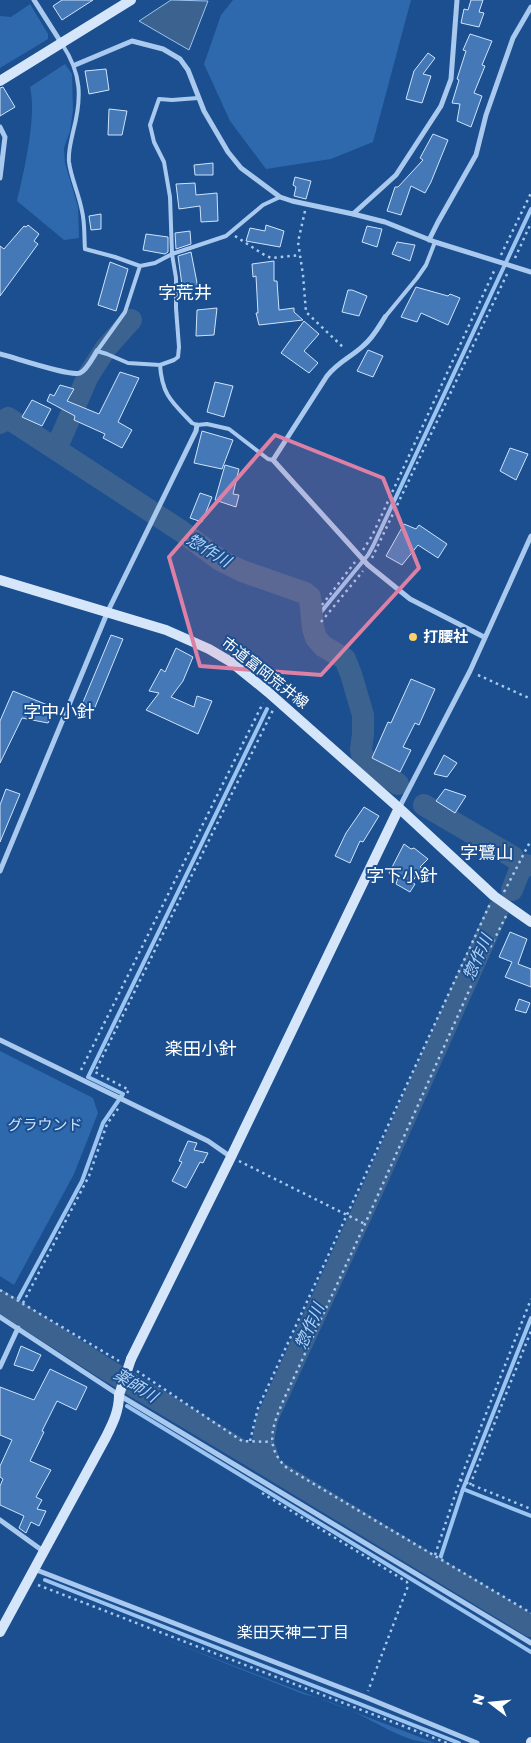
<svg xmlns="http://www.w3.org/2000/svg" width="531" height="1743" viewBox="0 0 531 1743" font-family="'Golos Text','Noto Sans JP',sans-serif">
	<rect width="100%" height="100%" fill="#1b4f8f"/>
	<!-- green -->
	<path fill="#2e69ad" d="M233,0H411L373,142L331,159L266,169L230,121L204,64L221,15Z
		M30,4L48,34V39L0,68V16L11,17Z
		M65,64L72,74L73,110L70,131L64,148L65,163L78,207L79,238L64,240L17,201C24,171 37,116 30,87Z
		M0,1051L93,1098L98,1113L74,1174L14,1285L0,1276Z
		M154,1635L435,1743C407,1743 383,1726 358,1714C342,1706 321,1698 303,1694Z"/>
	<!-- water -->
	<path fill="#3c6290" stroke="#9cc4f0" d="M171,0L208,1L189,50L139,21Z"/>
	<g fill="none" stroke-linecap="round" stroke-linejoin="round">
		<!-- stream -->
		<path stroke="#9cc4f0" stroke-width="4" d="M0,413L8,418
			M321,612L368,555L373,546L531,209
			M526,865L531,858
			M13,1309L82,1181L103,1123L123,1094L88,1077L267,709
			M127,1406L531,1652
			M463,1489L531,1516
			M437,1568L463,1489L531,1318
			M45,1580L459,1743"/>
		<!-- river -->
		<path stroke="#3c6290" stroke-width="22" d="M0,423L8,418L181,531L220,560L242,571L305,593L310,597L313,628L316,638L323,646L345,659L351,674L363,715V734L361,749L362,755L371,766L398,784
			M56,449L88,376L106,348L131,320
			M424,805L513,857
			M512,890L519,872L526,865
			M498,910L368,1200L267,1419L263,1442L271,1468L531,1626
			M0,1301L106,1369L271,1468"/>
	</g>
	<!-- building -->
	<path fill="#4478b7" stroke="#cfe3fa" d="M62,0H93L62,20L53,6Z
		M471,0H483L479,12L484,13L479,27L461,23L464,9L468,10Z
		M470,34L492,41L482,65L485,66L474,93L482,96L471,127L457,121L460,104L452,103L459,80L457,79L466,51L463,50Z
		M428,53L435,58L423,74L431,76L422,103L406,99L414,71Z
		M106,69L109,90L89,94L85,71Z
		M3,87L15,107L0,116V88Z
		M109,109L127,111L122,135H108Z
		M433,134L448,140L431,182L425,193L411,186L401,215L387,211L395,187H398L423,160L420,158Z
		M213,163V175H195L194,165Z
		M295,177L311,181L306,199L294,196L296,187L293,185Z
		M195,183L196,195L217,193L218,221L201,222L200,206L179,209L176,184Z
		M101,214V229L91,230L89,216Z
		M28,225L39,234L34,241L38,244L0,296V246L4,249L24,226L26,227Z
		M266,225L284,231L280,247L246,241L250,228L265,231Z
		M367,226L382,229L377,247L362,242Z
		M190,231L191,244L176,249L175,233Z
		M146,234L168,237V252L165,254L143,250Z
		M397,242L415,245L410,261L392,254Z
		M191,252L198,288L183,292L178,256Z
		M274,261V281H277L279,310L294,308V312L303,320L259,325L256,313H258L256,276L253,277L252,264Z
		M110,262L128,269L116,311L98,305Z
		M416,287L448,296L450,294L460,298L448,325L421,313L417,322L401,317Z
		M348,290H352L367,296L359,316L342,312Z
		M217,308L214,335L196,336L197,310Z
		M304,321L319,334L304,351L318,363L309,373L281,353Z
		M368,350L383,356L373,377L357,371Z
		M120,372L139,378L118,422L132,430L122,448L103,438L105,434L74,420L75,416L47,401L50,394L54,396L60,385L74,389L67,401L99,414Z
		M215,382L233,386L224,417L207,412Z
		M32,400L51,409L42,426L22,417Z
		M202,431L233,440L222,469L194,463Z
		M510,448L528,454L516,480L500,471Z
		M225,465L239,469L233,494L239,495L236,507L215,500Z
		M200,493L212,497L202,522L190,518Z
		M404,524L416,529L419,525L447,544L438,558L418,545L402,565L386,556Z
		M111,635L123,639L93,712L81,707Z
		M176,648L193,657L183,681L171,697L194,707L197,696L212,701L198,734L146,710L159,693L149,691L161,669L165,672Z
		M411,679L435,689L419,725L415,723L403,747L411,750L400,772L372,758L388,722L391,723Z
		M13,691L55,708L48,723L22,718L0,763V721Z
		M444,755L457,763L447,777L434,774Z
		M6,789L20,794L0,842V805Z
		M445,789L466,796L455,813L436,801Z
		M364,807L379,816L363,842L360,841L350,863L335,856L346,833Z
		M404,844L411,849L414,848L428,859L420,867L422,868L412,882L415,884L410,892L396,884L398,878L389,873Z
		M510,932L527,939L518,964L531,969V987L505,977L512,962L499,957Z
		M519,999L530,1003L526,1013L515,1010Z
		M188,1141L197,1143L194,1150L208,1153L203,1163L200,1162L186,1188L172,1181L182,1162L179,1161Z
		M21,1346L41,1355L33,1371L14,1365Z
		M50,1369L87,1387L76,1410L57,1401L42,1431L44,1432L30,1461L51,1470L36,1497L42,1500L37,1509L46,1511L39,1526L31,1522L26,1533L19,1528L24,1516L0,1505V1486L3,1479L0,1477V1466L12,1440L0,1435V1387L34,1400Z"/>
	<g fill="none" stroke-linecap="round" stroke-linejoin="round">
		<!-- path -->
		<path stroke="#a9c9ee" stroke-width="2.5" stroke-dasharray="2.5 4" stroke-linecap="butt" d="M305,211L298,242L303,275L306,312L345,349
			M235,236L266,256L272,258L300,255
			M501,255L531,193
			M515,258L531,223
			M363,550L372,536L495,269
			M372,558L508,272
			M322,605L355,562
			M321,622L363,571
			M478,675L531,699
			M504,892L531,840
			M506,916L472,984L365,1224L284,1399C273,1425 263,1446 287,1468L531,1613
			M81,1070L263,703
			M127,1093L129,1090L95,1072L273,710
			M239,1161L365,1224
			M0,1290L119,1361
			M23,1303L89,1176L107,1124L120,1106
			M137,1371L242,1441L272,1442
			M250,1441L258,1408L490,904
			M460,1480L531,1509
			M470,1485L531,1331
			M262,1493L407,1582L408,1586L368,1691
			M435,1555L460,1480L531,1299
			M38,1585L447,1743"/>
		<!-- lane -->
		<path stroke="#a9c9ee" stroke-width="4" d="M62,44C82,74 82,98 73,132C71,142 68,151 69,162C71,178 79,194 82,211C85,223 84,236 85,249L115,257L140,266
			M385,317L417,278L426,265L435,242
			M160,365L174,360L178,357L179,347L176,308V278L172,254L170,197L164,162L154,142L150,125L159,99L172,100L198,98
			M273,460L268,459L229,429L207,424L197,425L192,423C172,402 162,395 160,365L128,363L107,354L97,351L125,312L140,266L155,263L172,254L226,236L263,205L280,197"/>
		<!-- street -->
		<path stroke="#a9c9ee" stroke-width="5" d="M34,0L62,44
			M75,65L132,41L163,49L180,59L188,70L204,111L228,152L241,168L280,197L292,201L353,214L385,222L435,242L531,272
			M0,127L5,137L0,178
			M353,214L396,175L441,106L451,79L457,0
			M429,240L438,222L476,155L486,115L513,38L531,7
			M385,317C378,328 373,338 363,346C350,358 339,361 327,376L273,460L368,565L410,599L484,637
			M0,354C13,357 71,377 80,373C87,370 93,357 97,351
			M399,808L470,671L531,536
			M0,871L108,611L196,431L197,425
			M0,1040L208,1141L231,1157
			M0,1317L119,1395L531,1643
			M0,1367L18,1328
			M0,1520L43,1551
			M34,1569L365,1697L477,1743"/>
		<!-- secondary -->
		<path stroke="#d6e6fa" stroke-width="10" d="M0,81L131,0
			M0,580L166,630L209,649L231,662L268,692L399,808L494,896L531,922
			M131,1359L231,1157L399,808
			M0,1632L106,1437C113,1423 119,1411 119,1395
			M531,1743V1742"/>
		<!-- secondary-bridge -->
		<path stroke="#d6e6fa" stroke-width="10" d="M119,1395L131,1359"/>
	</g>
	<!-- marked area -->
	<path fill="#dd80a5" fill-opacity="0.2" stroke="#dd80a5" stroke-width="4" stroke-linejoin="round" d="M275,435L383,478L419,568L321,675L200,666L169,557Z"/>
	<!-- markers -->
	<circle fill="#ffd166" stroke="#1b4f8f" stroke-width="2" cx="413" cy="637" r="5"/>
	<g text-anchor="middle" stroke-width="4" stroke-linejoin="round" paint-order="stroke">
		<!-- poi labels -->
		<g font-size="15" font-weight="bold" fill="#fff" stroke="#1b4f8f" text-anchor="start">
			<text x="423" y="642">打腰社</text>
		</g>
		<!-- street labels -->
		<g font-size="15" fill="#fff" stroke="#1b4f8f">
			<text transform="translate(265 673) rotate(38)" y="5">市道富岡荒井線</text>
		</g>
		<!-- park labels -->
		<g font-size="15" fill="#cfe3fa" stroke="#1b4f8f">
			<text x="45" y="1130">グラウンド</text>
		</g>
		<!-- water labels -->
		<g font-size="16" font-style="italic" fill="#b5d3f5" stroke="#1b4f8f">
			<text transform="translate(209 550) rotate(31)" y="6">惣作川</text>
			<text transform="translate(477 957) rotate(-66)" y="6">惣作川</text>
			<text transform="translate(309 1326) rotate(-66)" y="6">惣作川</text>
			<text transform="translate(136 1385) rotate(32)" y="6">薬師川</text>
		</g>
		<!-- neighbourhood labels -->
		<g font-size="16" fill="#fff" stroke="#1b4f8f">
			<text x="293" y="1638">楽田天神二丁目</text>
		</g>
		<!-- quarter labels -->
		<g font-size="18" fill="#fff" stroke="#1b4f8f">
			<text x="185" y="299">字荒井</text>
			<text x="59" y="718">字中小針</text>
			<text x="487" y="859">字鷺山</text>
			<text x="402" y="882">字下小針</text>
			<text x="201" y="1055">楽田小針</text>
		</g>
	</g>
	<!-- north arrow -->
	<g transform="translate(491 1703) rotate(286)" stroke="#1b4f8f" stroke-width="4" paint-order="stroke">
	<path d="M0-4L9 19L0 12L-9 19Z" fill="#ffffff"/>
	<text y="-8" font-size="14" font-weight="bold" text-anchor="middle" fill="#ffffff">N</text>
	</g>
</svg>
